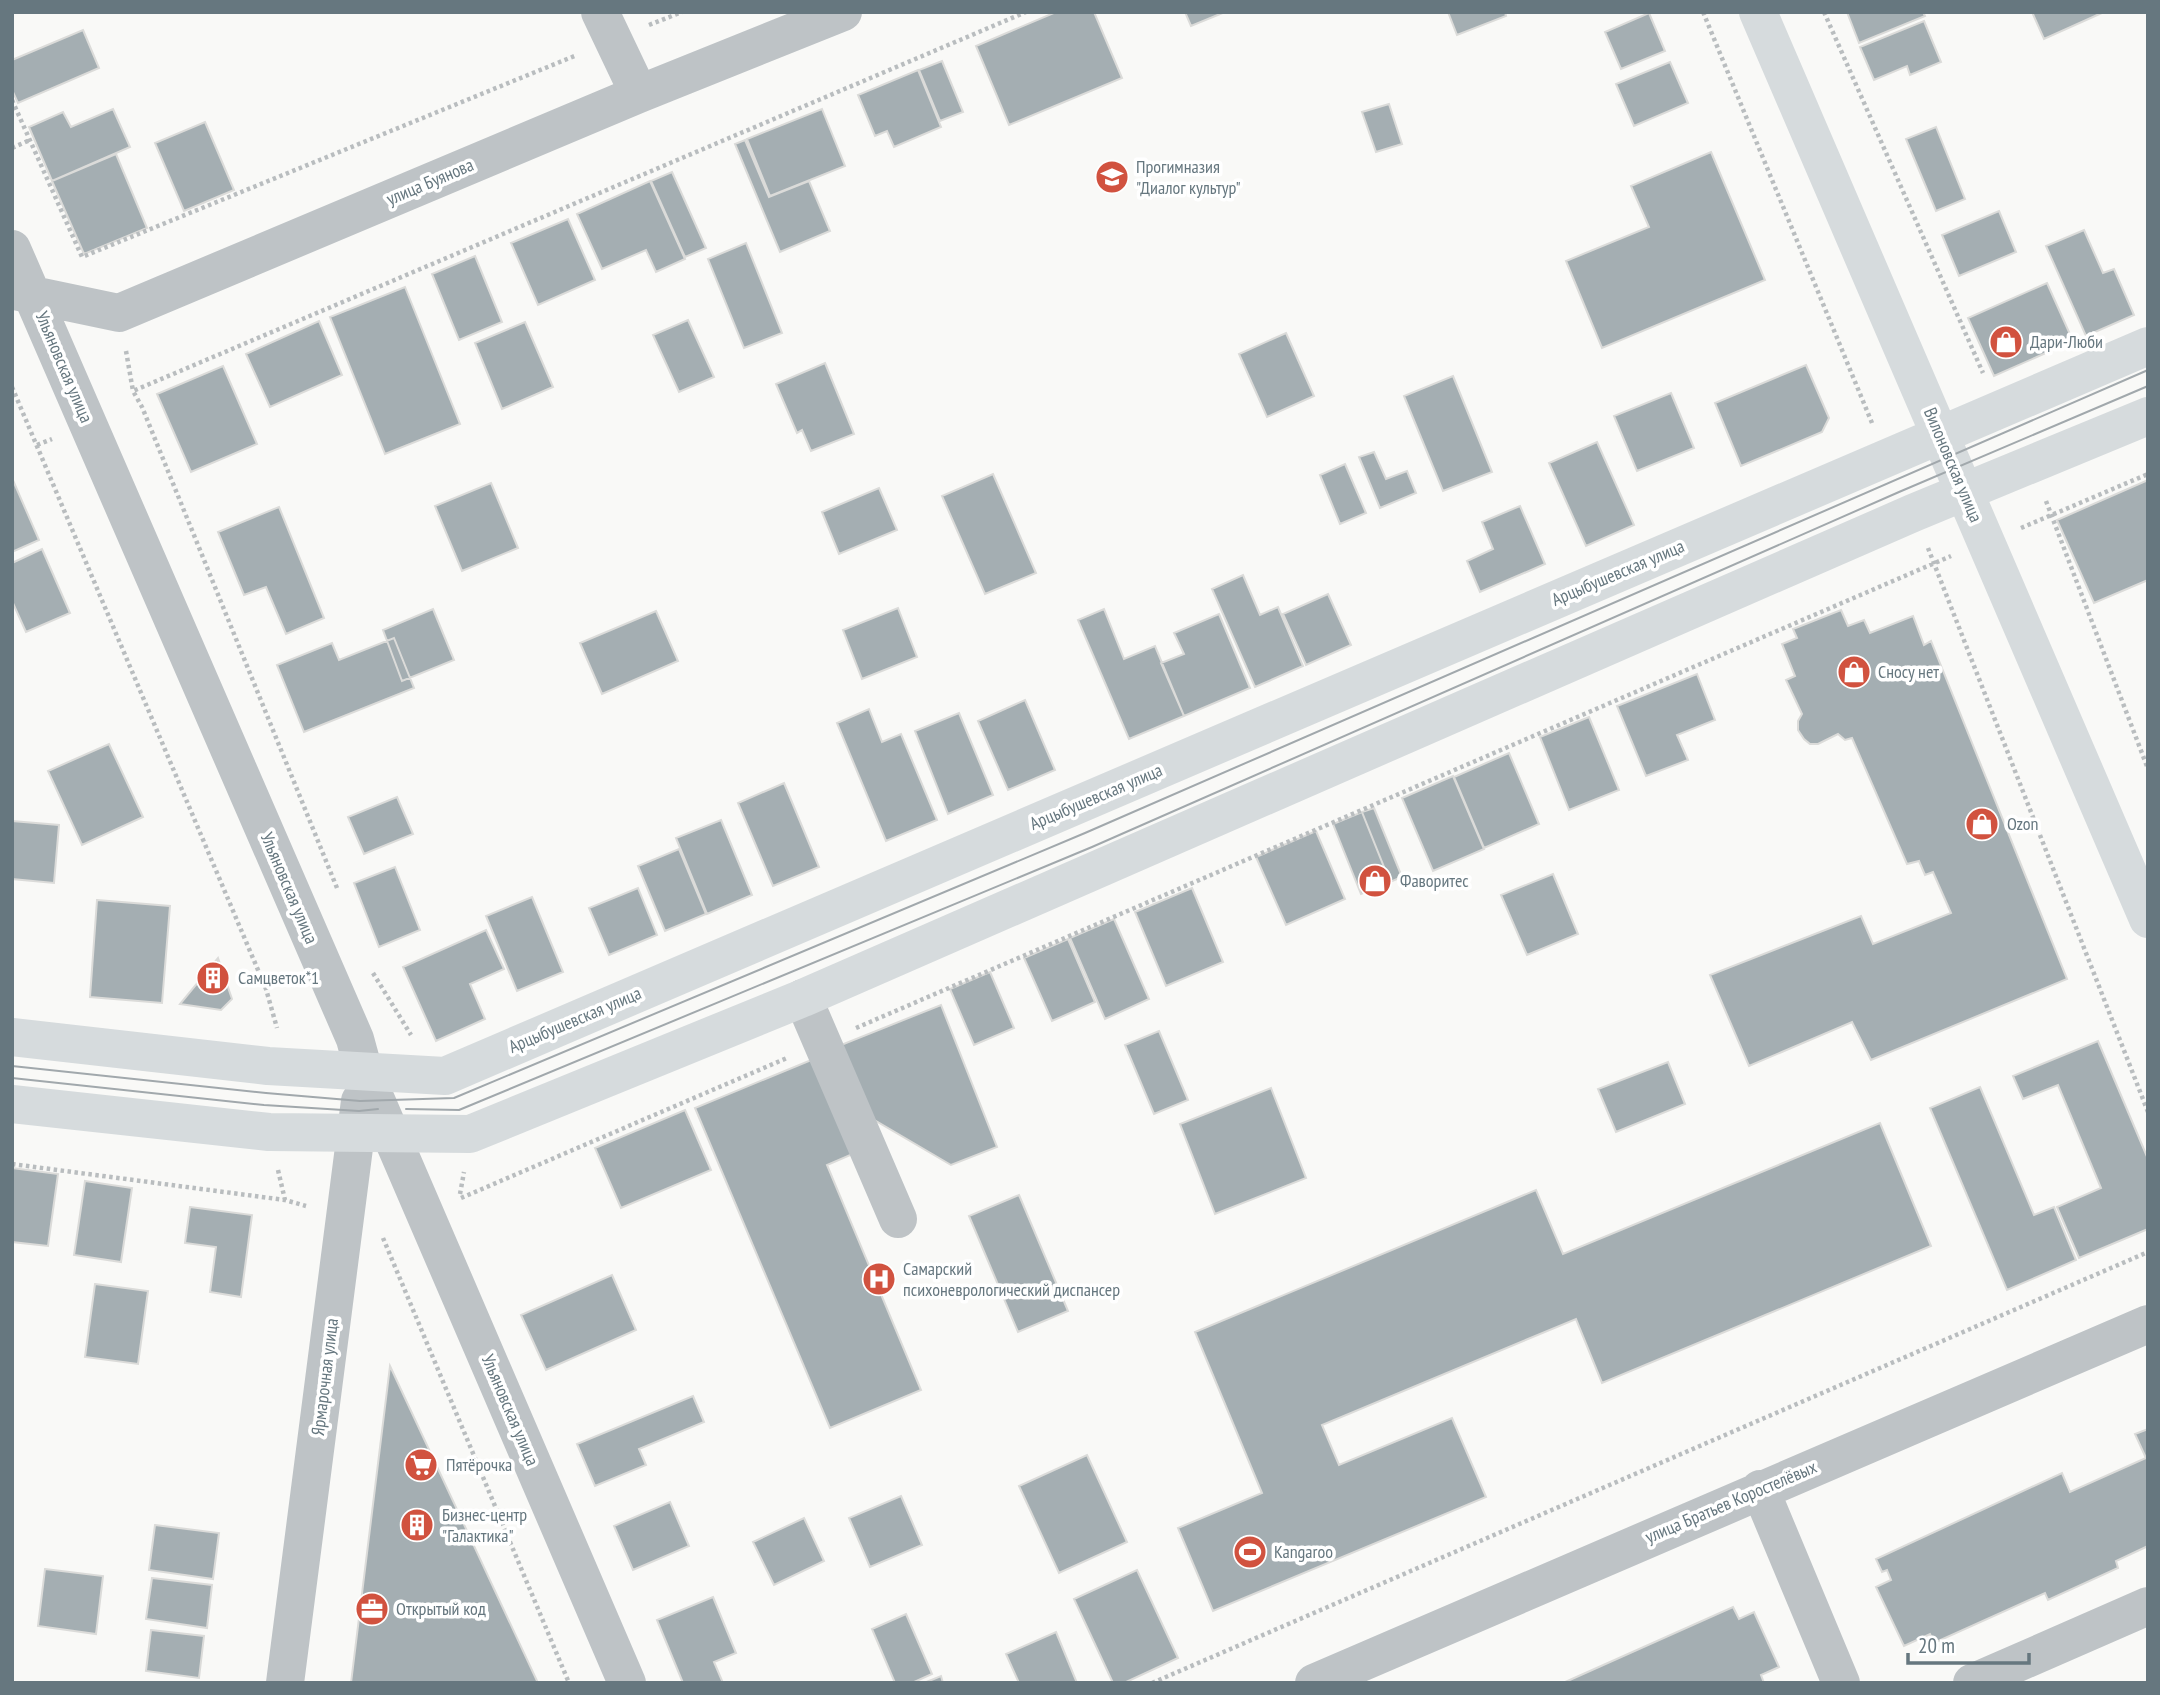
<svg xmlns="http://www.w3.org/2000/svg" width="2160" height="1695" viewBox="0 0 2160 1695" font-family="'PT Sans Narrow',sans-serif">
	<rect width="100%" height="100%" fill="#f9f9f7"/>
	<!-- building -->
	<path fill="#a4aeb2" stroke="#dbdbd9" stroke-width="2" d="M1056,12H1094L1122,78L1009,125L976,46Z
		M1185,12H1225L1191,26Z
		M1448,12H1505L1506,16L1457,35Z
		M1847,12H1923L1925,16L1859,43Z
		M2032,12H2104L2044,39Z
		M1649,13L1665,51L1621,69L1605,32Z
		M1924,21L1941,62L1910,75L1907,66L1874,80L1860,47Z
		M83,30L99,68L18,103L12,90V60Z
		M942,61L963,112L940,121L919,70Z
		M1670,62L1688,103L1634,126L1616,84Z
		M918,70L941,127L894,147L887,131L875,136L858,95Z
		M1389,104L1402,144L1376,152L1362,112Z
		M113,109L130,147L52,181L29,127L63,112L71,127Z
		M822,109L845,166L770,196L747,139Z
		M205,122L234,190L184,211L155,143Z
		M1936,127L1965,199L1936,211L1906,139Z
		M745,140L769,197L809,181L830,231L780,252L735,144Z
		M1711,152L1765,280L1602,348L1566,261L1649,227L1631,186Z
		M116,154L147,228L84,254L52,181Z
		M672,172L706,248L685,257L651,181Z
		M650,181L685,259L656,272L646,250L602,269L577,214Z
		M1999,211L2016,252L1959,276L1942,235Z
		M568,219L595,280L538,305L511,243Z
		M2084,230L2103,273L2114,269L2134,315L2086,336L2046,246Z
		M746,243L782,333L744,348L708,259Z
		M475,256L502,322L459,340L432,274Z
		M2047,283L2073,341L1994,376L1968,318Z
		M405,287L460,424L385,454L330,317Z
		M688,320L714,377L679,392L653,335Z
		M319,321L342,375L270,407L246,354Z
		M525,322L553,387L502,409L475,343Z
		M1286,333L1314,396L1267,417L1239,354Z
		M825,363L854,434L811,451L802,430L797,433L776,384Z
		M1806,365L1829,418L1822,432L1741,466L1715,403Z
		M223,366L257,444L191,472L157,394Z
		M1453,376L1492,472L1443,491L1404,396Z
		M1671,393L1694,448L1637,471L1614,416Z
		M1597,442L1634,525L1586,546L1549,463Z
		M1374,452L1386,479L1407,471L1416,493L1380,508L1359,457Z
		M1345,464L1366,513L1340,524L1320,475Z
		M993,474L1036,573L985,594L942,496Z
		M12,478L39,540L12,552Z
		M2148,480V580L2094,603L2057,520Z
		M491,483L518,548L462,571L435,506Z
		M879,488L897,530L839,554L822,512Z
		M1520,506L1545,564L1480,592L1467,561L1493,549L1482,522Z
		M279,507L324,618L286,634L266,587L244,595L218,532Z
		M42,549L70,613L26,632L12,601V563Z
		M1243,575L1260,615L1278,607L1303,666L1255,687L1212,589Z
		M1328,594L1351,645L1306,665L1283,614Z
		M898,608L917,657L862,679L843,630Z
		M433,609L454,660L402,681L383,630Z
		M1104,609L1124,659L1155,646L1184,716L1129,739L1078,620Z
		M1841,610L1848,626L1864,620L1870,633L1913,616L1924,645L1931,641L2067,979L1871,1060L1852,1022L1749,1066L1710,975L1861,916L1873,944L1951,913L1933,872L1925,875L1919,861L1907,864L1852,738L1845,740L1838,734L1818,744H1810L1804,739L1798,730V721L1802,714L1786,680L1795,676L1782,644L1797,638L1793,629Z
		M656,611L678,661L602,694L580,643Z
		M1219,614L1250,688L1184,716L1161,663L1184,654L1174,633Z
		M394,638L414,688L304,732L277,665L332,643L339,660Z
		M1697,674L1715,720L1677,735L1688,760L1646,776L1617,706Z
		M1025,700L1055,770L1008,790L978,721Z
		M869,709L882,742L901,734L937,820L886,841L837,723Z
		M959,713L993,795L948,814L915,731Z
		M1589,717L1619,790L1569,810L1540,737Z
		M109,744L143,817L82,845L48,771Z
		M1509,753L1539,824L1484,848L1454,777Z
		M1453,776L1484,849L1433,871L1402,798Z
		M784,783L819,867L773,886L738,803Z
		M397,797L413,834L364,854L348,817Z
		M1374,808L1402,877L1390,882L1362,812Z
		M1362,812L1390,882L1361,894L1333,824Z
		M721,820L752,895L707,914L676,838Z
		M12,821L59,825L54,883L12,879Z
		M1316,831L1345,899L1286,925L1256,857Z
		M679,849L706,914L665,931L638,866Z
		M395,867L420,930L379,947L354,883Z
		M1553,874L1578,934L1527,955L1501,895Z
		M638,888L657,935L609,955L589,908Z
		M1192,888L1223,962L1166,986L1135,912Z
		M532,897L563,972L517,991L486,916Z
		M97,900L170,906L162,1003L90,997Z
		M1114,919L1149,999L1105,1019L1070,938Z
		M486,930L504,969L470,984L485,1019L436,1041L403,967Z
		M1068,939L1095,1002L1052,1021L1024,958Z
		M218,958L232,999L221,1010L180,1004Z
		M990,972L1014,1028L974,1045L950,989Z
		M941,1005L997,1147L951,1165L871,1118L841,1045Z
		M1159,1031L1188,1100L1154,1114L1125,1045Z
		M2098,1041L2148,1159V1229L2079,1258L2057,1207L2101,1188L2058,1085L2023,1099L2013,1076Z
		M816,1058L855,1153L827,1165L921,1390L830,1428L695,1108Z
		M1668,1062L1685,1104L1616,1132L1598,1089Z
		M1980,1087L2034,1215L2054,1207L2076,1260L2007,1290L1930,1108Z
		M1271,1088L1306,1178L1215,1214L1180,1124Z
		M685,1110L711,1170L621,1208L595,1148Z
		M1880,1123L1931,1246L1602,1383L1576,1319L1322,1425L1339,1465L1452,1418L1486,1497L1213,1611L1178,1528L1262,1493L1195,1332L1536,1190L1563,1254Z
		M12,1168L58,1174L48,1246L12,1242Z
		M85,1181L132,1188L121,1262L74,1255Z
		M1019,1195L1068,1311L1018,1332L969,1216Z
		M190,1207L252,1215L241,1297L210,1292L216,1247L185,1243Z
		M612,1275L636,1330L546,1370L521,1315Z
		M95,1284L148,1291L138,1364L85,1357Z
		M390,1366L538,1683H351Z
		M693,1396L704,1422L639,1449L646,1465L595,1486L577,1444Z
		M2148,1429V1546L2116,1561L2118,1568L2048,1600L2045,1593L1934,1643L1930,1634L1904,1646L1876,1587L1891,1580L1887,1570L1882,1572L1876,1559L2062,1473L2070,1492L2146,1458L2135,1434Z
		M1087,1455L1127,1542L1059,1573L1019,1486Z
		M901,1496L922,1545L870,1567L849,1518Z
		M670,1502L689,1546L633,1570L614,1526Z
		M804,1518L824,1561L774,1585L753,1542Z
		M155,1525L219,1533L213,1579L149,1570Z
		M45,1569L103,1576L96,1634L38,1626Z
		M1137,1570L1178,1658L1124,1683H1113L1074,1599Z
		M152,1578L212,1585L207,1628L146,1619Z
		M713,1597L736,1653L714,1662L723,1683H683L657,1620Z
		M1733,1607L1739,1619L1754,1612L1779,1667L1761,1675L1764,1683H1563Z
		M906,1614L932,1674L912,1683H895L872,1629Z
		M151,1630L204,1636L199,1678L146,1671Z
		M1056,1632L1077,1683H1019L1006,1654Z
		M941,1676L943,1683H924Z"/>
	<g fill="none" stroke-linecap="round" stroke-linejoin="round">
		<!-- path -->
		<path stroke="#b9bdbf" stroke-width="4.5" stroke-dasharray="3.5 3.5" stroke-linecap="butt" d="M1703,12L1872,423
			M1824,12L1983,373
			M649,25L682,12
			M12,100L82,257L577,55
			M12,148L30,140
			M126,351L133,391
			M12,387L266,989L277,1028
			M37,445L52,439
			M2046,501L2148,769
			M2021,528L2148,474
			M1928,548L2148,1112
			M337,888L142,407L133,391L1026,12
			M373,973L411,1035
			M856,1028L1951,556
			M12,1164L285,1200L306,1206
			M278,1170L285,1200
			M460,1194L464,1172
			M461,1198L787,1058
			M383,1238L569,1683
			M1152,1683L2148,1252"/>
		<!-- minor -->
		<path stroke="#bec3c6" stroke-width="38" d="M600,12L639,94
			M12,249L355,1039L364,1072L627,1683
			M14,291L119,313L639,94L843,12
			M803,998L898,1219
			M1760,1489L1841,1683
			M285,1683L360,1101
			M1314,1683L2148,1324
			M1972,1683L2148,1606"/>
		<!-- major -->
		<path stroke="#d6dbdd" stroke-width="38" d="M1758,12L2148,919
			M12,1037L268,1066L445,1076L2148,346
			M12,1104L269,1132L470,1134L803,998L1913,513L2148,416"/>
		<!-- tram -->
		<path stroke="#a1a8ac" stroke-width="2" d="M12,1066L266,1093L360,1101L454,1098L1085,833L2148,370
			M12,1078L264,1105L359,1111L378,1109
			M406,1109L459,1110L1092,847L1899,492L2148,386"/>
	</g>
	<!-- icons -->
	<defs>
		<symbol id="school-disc" viewBox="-11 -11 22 22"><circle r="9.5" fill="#d1523f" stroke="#fff"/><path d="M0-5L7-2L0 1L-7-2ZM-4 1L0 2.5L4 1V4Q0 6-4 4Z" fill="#fff"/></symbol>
		<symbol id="shop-disc" viewBox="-11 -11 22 22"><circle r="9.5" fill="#d1523f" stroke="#fff"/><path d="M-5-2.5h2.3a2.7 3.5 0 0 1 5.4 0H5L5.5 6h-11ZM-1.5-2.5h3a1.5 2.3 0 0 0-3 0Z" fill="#fff"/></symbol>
		<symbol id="building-disc" viewBox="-11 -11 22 22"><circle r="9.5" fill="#d1523f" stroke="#fff"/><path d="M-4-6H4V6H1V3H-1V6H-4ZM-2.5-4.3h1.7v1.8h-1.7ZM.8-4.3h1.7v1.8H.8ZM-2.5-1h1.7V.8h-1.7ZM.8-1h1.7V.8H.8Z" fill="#fff"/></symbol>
		<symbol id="hospital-disc" viewBox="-11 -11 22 22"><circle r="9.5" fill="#d1523f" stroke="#fff"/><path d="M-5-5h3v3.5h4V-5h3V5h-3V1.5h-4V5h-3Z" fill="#fff"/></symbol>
		<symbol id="supermarket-disc" viewBox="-11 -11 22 22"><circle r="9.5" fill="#d1523f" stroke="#fff"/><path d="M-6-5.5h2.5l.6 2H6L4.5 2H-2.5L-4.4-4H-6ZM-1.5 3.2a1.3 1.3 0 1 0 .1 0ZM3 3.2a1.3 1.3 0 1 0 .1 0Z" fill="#fff"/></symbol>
		<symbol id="stadium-disc" viewBox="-11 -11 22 22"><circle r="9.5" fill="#d1523f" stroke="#fff"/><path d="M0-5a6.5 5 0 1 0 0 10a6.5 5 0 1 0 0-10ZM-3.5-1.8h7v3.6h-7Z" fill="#fff"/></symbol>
		<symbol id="office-disc" viewBox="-11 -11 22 22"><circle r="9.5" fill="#d1523f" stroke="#fff"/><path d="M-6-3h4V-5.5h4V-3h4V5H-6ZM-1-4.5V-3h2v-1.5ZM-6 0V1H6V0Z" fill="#fff"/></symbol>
	</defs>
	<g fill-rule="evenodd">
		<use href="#school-disc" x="1093" y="158" width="38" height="38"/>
		<use href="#shop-disc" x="1987" y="323" width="38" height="38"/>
		<use href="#shop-disc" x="1835" y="653" width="38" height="38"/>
		<use href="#shop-disc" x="1963" y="805" width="38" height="38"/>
		<use href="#shop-disc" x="1356" y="862" width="38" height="38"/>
		<use href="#building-disc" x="194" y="959" width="38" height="38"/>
		<use href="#hospital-disc" x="860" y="1260" width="38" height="38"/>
		<use href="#supermarket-disc" x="402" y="1446" width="38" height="38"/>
		<use href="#building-disc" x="398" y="1506" width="38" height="38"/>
		<use href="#stadium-disc" x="1231" y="1533" width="38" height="38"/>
		<use href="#office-disc" x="353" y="1590" width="38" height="38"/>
	</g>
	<g text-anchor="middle" stroke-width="7" stroke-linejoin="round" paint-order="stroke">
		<!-- poi labels -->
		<g font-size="18" fill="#66777f" stroke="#fff" text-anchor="start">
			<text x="1136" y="173">Прогимназия<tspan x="1136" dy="21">"Диалог культур"</tspan></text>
			<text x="2030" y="348">Дари-Люби</text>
			<text x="1878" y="678">Сносу нет</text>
			<text x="2007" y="830">Ozon</text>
			<text x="1400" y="887">Фаворитес</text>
			<text x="238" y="984">Самцветок*1</text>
			<text x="903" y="1275">Самарский<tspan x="903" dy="21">психоневрологический диспансер</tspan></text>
			<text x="446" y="1471">Пятёрочка</text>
			<text x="442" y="1521">Бизнес-центр<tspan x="442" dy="21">"Галактика"</tspan></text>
			<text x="1274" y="1558">Kangaroo</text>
			<text x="396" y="1615">Открытый код</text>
		</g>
		<!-- street labels -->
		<g font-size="18" fill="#66777f" stroke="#fff">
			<text transform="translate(430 182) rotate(-23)" y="6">улица Буянова</text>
			<text transform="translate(64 367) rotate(67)" y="6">Ульяновская улица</text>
			<text transform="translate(1953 465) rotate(67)" y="6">Вилоновская улица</text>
			<text transform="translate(1618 573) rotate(-23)" y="6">Арцыбушевская улица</text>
			<text transform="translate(1096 797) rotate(-23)" y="6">Арцыбушевская улица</text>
			<text transform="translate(289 888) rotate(67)" y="6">Ульяновская улица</text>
			<text transform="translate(575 1020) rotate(-23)" y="6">Арцыбушевская улица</text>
			<text transform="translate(325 1377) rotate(-83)" y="6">Ярмарочная улица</text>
			<text transform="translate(510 1410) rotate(67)" y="6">Ульяновская улица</text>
			<text transform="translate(1731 1502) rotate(-23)" y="6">улица Братьев Коростелёвых</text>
		</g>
	</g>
	<!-- border -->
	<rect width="2160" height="1695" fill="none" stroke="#66777f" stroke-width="28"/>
	<!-- scale -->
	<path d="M1908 1653v10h121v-10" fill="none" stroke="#66777f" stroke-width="3.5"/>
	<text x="1918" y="1653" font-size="21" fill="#66777f" stroke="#ffffff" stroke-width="5" paint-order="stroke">20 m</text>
</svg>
